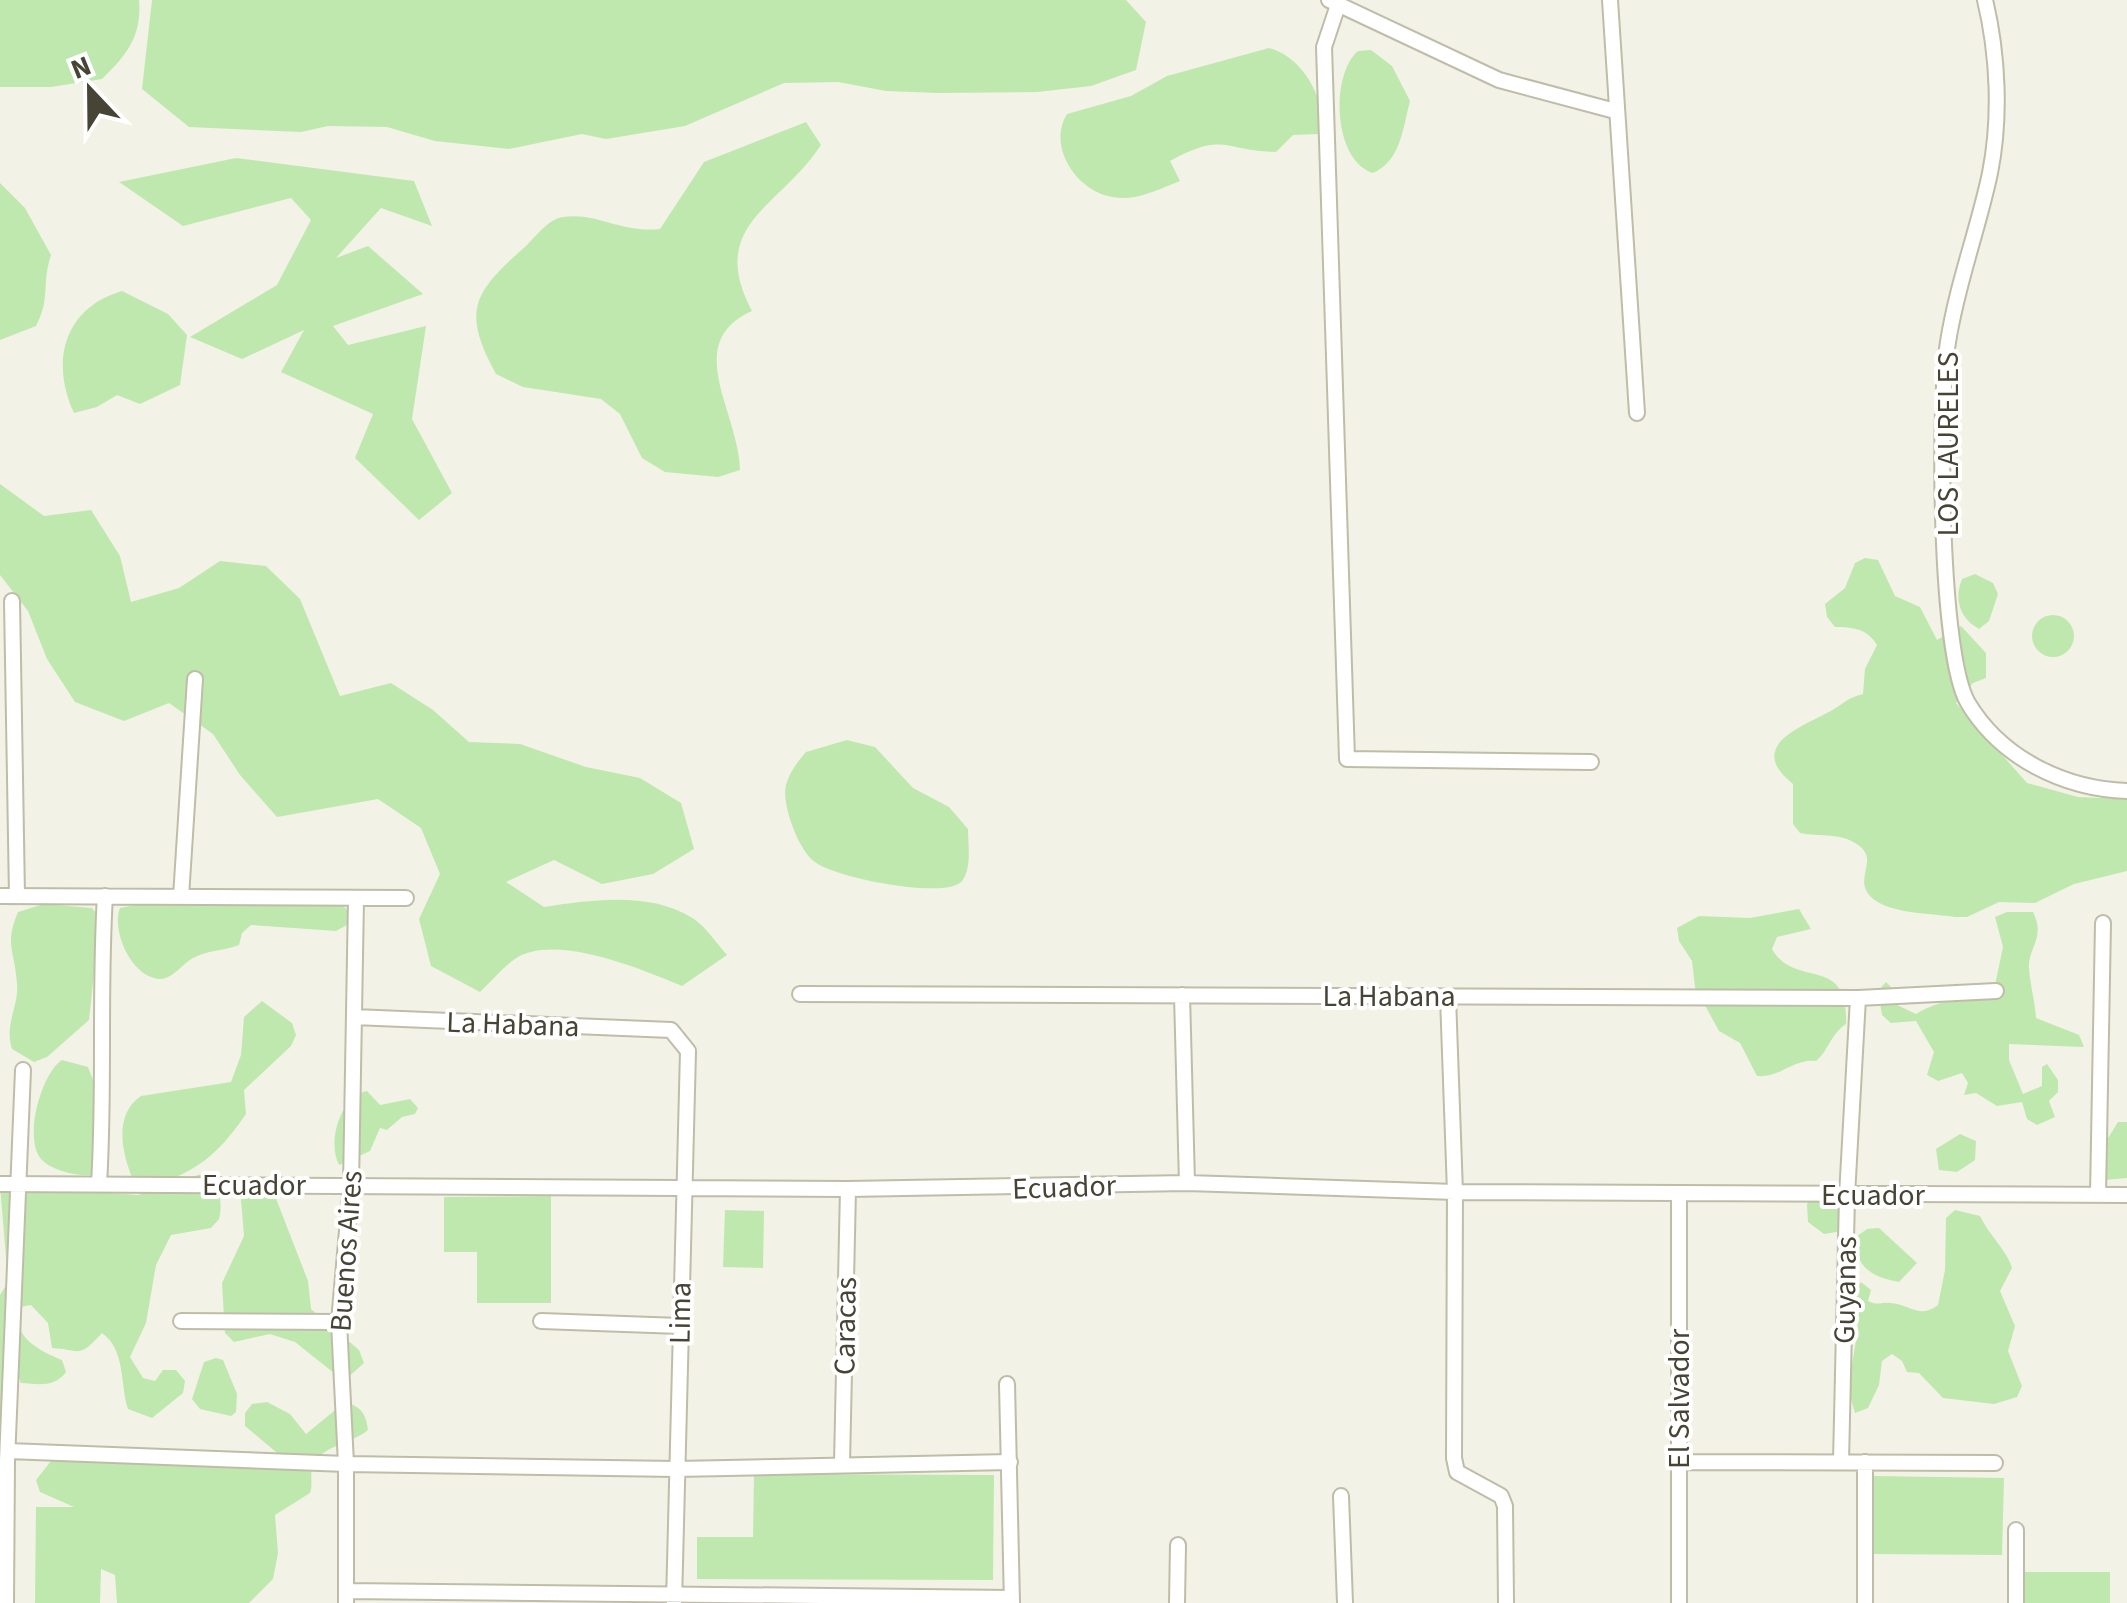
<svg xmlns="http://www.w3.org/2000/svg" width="2127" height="1603" viewBox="0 0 2127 1603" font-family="'Source Sans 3',sans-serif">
	<rect width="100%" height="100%" fill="#f3f2e6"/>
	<!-- green -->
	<path fill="#bfe8ae" d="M0,0H139C142,36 127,55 102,79L51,87H0Z
		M152,0H1126L1146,22L1136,70L1091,86L1037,92L938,93L886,91L838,82L784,83L685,126L606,139L582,134L509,149L435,141L387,127L328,126L301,132L189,127L142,89Z
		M1269,48C1302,56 1329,101 1319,134L1293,135L1276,152C1223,151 1225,131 1170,161L1180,181C1159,189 1135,202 1112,197C1076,191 1047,146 1067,114L1131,96L1167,76Z
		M1371,50L1392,66L1410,101C1403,127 1401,161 1373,173C1333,161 1330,75 1358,51Z
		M806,122L821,145C780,208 706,224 752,311C681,343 739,412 740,470L718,477L665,472L642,458L620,414L601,399L523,387L496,374C460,309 475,291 527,245C537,235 549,219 563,217C597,212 620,233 660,229L704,162Z
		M236,158L414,181L432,226L381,208L336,258L368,246L423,294L333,326L348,345L426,326L412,419L452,493L419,520L355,458L373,414L281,372L304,330L242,359L190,337L277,285L311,220L291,198L183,226L119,182Z
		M0,183L25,208L51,255C41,286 51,297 36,326L0,340Z
		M122,291L168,314L187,335L180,385L140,404L117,395L97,407L74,413C50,361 64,308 122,291Z
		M0,484L44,516L91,510L120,556L131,602L179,588L220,561L266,566L300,599L340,696L391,683L433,710L469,742L520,744L586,767L640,778L681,803L694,849L653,874L602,884L554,860L506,882L544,907C591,900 651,891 694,919C706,927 717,944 727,955L682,986C643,970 554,932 515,959C502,968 491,982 480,992L431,966L419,919L440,874L421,828L378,799L277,817L240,775L213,734L169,703L124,721L75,702L47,659L28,611L0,575Z
		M1865,558L1878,560L1895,596L1920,607L1937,640L1961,626L1986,653V678L1973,683L1956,703L2027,783L2078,797L2127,799V871L2074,884L2035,903L1999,902L1967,917H1955C1931,913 1888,914 1871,897C1850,876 1888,856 1847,839C1834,834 1814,836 1800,833L1793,824V784C1743,744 1806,726 1834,709C1845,702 1850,697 1863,694L1865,669L1877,645C1868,629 1853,627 1835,627L1827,617L1825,604L1845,588L1855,563Z
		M1975,574L1993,583L1998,594L1989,621L1979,629C1959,618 1954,599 1962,579Z
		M2032 636a21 21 0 1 1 42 0a21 21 0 1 1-42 0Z
		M847,740L875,747L913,788L949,807L968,829C968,845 972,868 962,881C947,900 835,878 815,862C799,851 781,804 786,785C789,773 798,761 806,752Z
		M194,893L340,904L349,911L347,925L336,931L251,925L242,933L239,945C224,951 207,950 193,958C182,964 172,980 159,979C131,977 111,930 120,908Z
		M44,904L92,908L100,918L89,1020L47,1057L34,1062L12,1049C4,1024 19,1007 17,984C15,950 4,946 18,912Z
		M1799,909L1811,929L1777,937L1772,949C1795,990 1849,953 1846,1024C1830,1035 1829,1050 1816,1061C1792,1059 1781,1078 1757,1076L1740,1043L1719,1031L1695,987L1692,961L1679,941L1677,928L1699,916L1750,918Z
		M2007,912H2033C2046,938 2028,947 2029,968C2030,985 2035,1001 2036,1018L2079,1035L2084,1047L2009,1044V1060L2023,1094L2042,1086V1067L2047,1064L2058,1080V1092L2049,1101L2055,1117L2037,1125L2027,1119L2022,1102L1997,1106L1976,1093L1964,1095L1968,1083L1962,1073L1938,1081L1927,1075L1934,1052L1916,1021L1891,1023L1882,1015L1878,991L1886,982L1895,991L1893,1003L1916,1014C1942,998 1968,1000 1995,985L2003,947L1995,917Z
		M262,1001L292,1023L296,1035L291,1046L244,1090L246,1114C216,1157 200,1168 151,1188L133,1180C122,1153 113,1115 141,1096L231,1082L241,1055L244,1017Z
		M62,1060L88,1067L97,1090L99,1166L90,1175C77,1176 55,1171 44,1162C21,1144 41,1073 62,1060Z
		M367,1091L380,1105L410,1099L418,1108L415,1114L402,1117L387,1130L380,1128L370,1151L339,1165C327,1142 340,1096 367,1091Z
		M2118,1122H2127V1178L2105,1180L2100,1176V1151Z
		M1960,1134L1976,1141L1975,1160L1957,1172L1939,1170L1936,1149Z
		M204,1173C220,1180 223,1204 219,1219L211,1228L171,1235L156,1265L146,1323L130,1357L143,1378L155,1381L163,1370H176L185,1381L183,1393L152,1418L128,1409C120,1386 126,1350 102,1333C78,1359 82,1350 52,1348L48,1323L31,1305L20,1307C10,1336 39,1351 62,1360L66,1372C54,1388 39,1384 21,1383L16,1371L8,1412L16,1434L11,1445L0,1451V1295L8,1282L0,1185L138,1195Z
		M270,1183L308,1281L311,1309L359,1350L364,1363L344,1381L295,1342L270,1334L234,1342L225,1333L222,1283L244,1236L241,1200L246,1188Z
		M1834,1187L1846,1193L1843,1231L1824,1234L1808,1222L1807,1204L1821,1188Z
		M551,1196V1303H477V1252H444V1197Z
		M725,1210L764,1211L763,1268L723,1267Z
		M1955,1210L1980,1216C1989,1235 2008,1252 2012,1268L2000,1291L2015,1326L2008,1351L2022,1386L2017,1397L1994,1404L1943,1398L1919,1373L1907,1372L1902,1361L1892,1354L1882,1361L1879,1385L1868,1408L1855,1413L1848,1389L1858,1328L1854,1292L1861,1282L1871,1290L1868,1301C1878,1306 1881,1302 1891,1303C1911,1305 1919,1319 1938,1305L1945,1270L1946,1218Z
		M1879,1228L1917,1263L1899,1282C1872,1277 1854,1267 1856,1237L1867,1229Z
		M216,1358L223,1360L237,1394L236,1412L231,1416L200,1409L192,1399L204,1362Z
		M267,1402L290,1414L306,1434L345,1402C361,1407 366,1413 368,1430C355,1442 315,1448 312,1468C310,1477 313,1484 310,1493L275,1515L278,1553L273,1579L249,1603H117L115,1575L101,1569L100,1603H35L36,1507H74L40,1492L36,1480L51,1461L88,1445L126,1459L148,1449L186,1459L282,1457L245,1426V1413L252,1404Z
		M754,1474L994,1475L993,1580L697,1579V1537H753Z
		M1873,1476L2004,1478L2002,1555L1872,1554Z
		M2024,1572H2110V1603H2023Z"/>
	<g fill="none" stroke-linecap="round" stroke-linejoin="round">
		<defs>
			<path id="street" d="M1329,0L1499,80L1615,111
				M1610,0L1637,413
				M1985,0C1998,54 2001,118 1990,173C1978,230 1957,284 1948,342C1938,404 1939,654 1968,703C2001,758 2064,789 2127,791
				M1338,5L1324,47L1347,759L1591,762
				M12,601L17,896
				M0,896L406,898
				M181,897L195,679
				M800,994L1858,998L1996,991
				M1182,995L1187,1183
				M1448,997L1455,1192L1454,1458L1457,1472L1501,1496L1505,1506L1506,1603
				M354,1017L671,1030L688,1051L674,1603
				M0,1184L848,1189L1187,1183L1455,1192L2127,1195
				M99,1184C105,1088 99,992 105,896
				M2098,1195L2103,923
				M181,1321L339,1322
				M541,1321L680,1326
				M1007,1384L1012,1603
				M8,1451L346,1464L676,1469L1010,1462
				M1679,1462L1995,1463
				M1841,1462L1847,1196L1858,998
				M842,1463L848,1189
				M1341,1496L1345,1603
				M2016,1530V1603
				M346,1591L1012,1598
				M6,1603L7,1461L23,1070
				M346,1603V1464L339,1322L351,1185L356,899
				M1177,1603L1178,1545
				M1679,1603V1194
				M1865,1603V1462"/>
		</defs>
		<!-- street casing -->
		<use href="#street" stroke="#bfbda8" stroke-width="18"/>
		<!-- street -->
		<use href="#street" stroke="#fff" stroke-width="14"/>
	</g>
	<g text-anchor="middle" stroke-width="8" stroke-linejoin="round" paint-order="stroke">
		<!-- street labels -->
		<g font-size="30" fill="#464435" stroke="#fff">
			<text transform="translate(1948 444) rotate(-90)" y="10">LOS LAURELES</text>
			<text x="1389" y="1006">La Habana</text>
			<text transform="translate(513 1024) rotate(2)" y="10">La Habana</text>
			<text x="254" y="1195">Ecuador</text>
			<text transform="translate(1064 1187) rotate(-2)" y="10">Ecuador</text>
			<text x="1873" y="1205">Ecuador</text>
			<text transform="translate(346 1251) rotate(-86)" y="10">Buenos Aires</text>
			<text transform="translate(1845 1290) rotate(-89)" y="10">Guyanas</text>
			<text transform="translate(680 1313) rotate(-89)" y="10">Lima</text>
			<text transform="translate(845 1326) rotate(-89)" y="10">Caracas</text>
			<text transform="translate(1679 1399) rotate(-90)" y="10">El Salvador</text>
		</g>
	</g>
	<!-- north arrow -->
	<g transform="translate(90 90) rotate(338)" stroke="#ffffff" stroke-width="8" paint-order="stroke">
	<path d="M0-8L18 38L0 25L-18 38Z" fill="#464435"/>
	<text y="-15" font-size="28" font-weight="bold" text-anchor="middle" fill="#464435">N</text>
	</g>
</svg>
